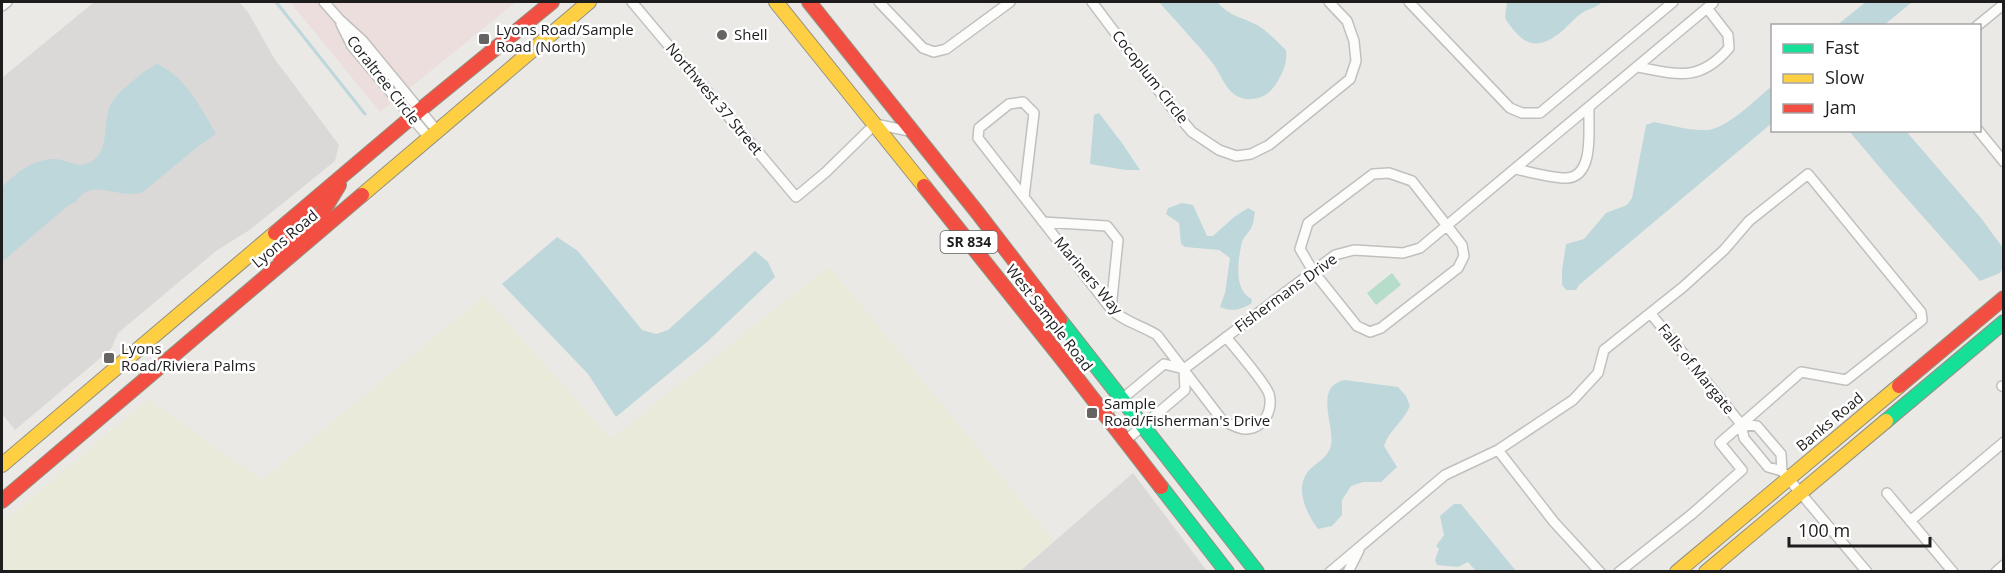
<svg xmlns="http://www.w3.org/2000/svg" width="2005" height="573" viewBox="0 0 2005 573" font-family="'Open Sans',sans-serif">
	<rect width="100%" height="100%" fill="#ebe9e6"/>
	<!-- residential -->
	<path fill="#dad9d7" d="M94,2H239L248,12L274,58L339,145L335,161L251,229L216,251L118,333L111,349L15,430L2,414V78Z
		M1133,473L1207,571L1019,572Z"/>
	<!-- commercial -->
	<path fill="#ecdedd" d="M290,2H516L380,112Z"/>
	<!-- farmland -->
	<path fill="#eaeadb" d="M829,266L1054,541L1019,571H2V523L148,399L262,480L484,296L611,439Z"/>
	<!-- pitch -->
	<path fill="#b6ddc9" d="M1392,273L1401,285L1376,305L1367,293Z"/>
	<!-- water -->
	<path fill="#bed7db" d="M1159,2H1217C1229,15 1237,16 1253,23C1265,28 1276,41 1286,50C1288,64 1281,77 1273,88C1265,99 1247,103 1235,95C1226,89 1220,74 1214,65C1197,43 1177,23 1159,2Z
		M1507,2H1602C1597,8 1589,8 1582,13C1574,18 1568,26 1561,32C1535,53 1521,43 1505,18Z
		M1866,2H1912L1884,25H1837Z
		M157,64C184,75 202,109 216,134L196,148L143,192C118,201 92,175 75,203L70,204L2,262V187C16,173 32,160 53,159C67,158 80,173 96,158C109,145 103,122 110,106C113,95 147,68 157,64Z
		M1772,86V123L1579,285L1576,290H1566L1562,285V270L1566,244L1584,239L1606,213L1627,205L1632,198L1646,125L1654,122C1671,125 1689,131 1706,130C1726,130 1757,98 1772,86Z
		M1099,113L1122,143L1140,170H1125L1090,164L1094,115Z
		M1849,131H1906L1981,218L2003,248V267L2000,273L1980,281L1887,176Z
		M1182,203L1193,205L1207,236H1213L1234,217L1248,208L1255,212C1254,216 1254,222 1252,226C1250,232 1244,236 1242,242C1238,259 1233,290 1252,299L1251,304C1239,310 1232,312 1220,307L1225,293L1230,258L1219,250L1185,247L1181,244L1179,223L1166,214L1168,208Z
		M557,237L578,251L642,330L656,334L668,330L755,251L768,262L775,277L707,342L616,417L588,374L502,284Z
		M1345,380L1398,387L1406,396L1410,406C1404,421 1389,430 1384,446L1397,467L1381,482H1363L1351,486L1342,500V515L1332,526L1318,529C1307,515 1295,489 1307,473C1315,462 1328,459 1331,445C1335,426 1313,386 1345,380Z
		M1454,504H1461L1516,571H1476L1468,562L1458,567L1437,565L1435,560L1439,549L1436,546L1444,535L1440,516Z"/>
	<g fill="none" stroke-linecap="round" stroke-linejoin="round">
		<!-- stream -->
		<path stroke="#bed7db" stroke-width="3" d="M276,2L365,114"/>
		<defs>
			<path id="street" d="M324,2L339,19L363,41L438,132
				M632,2L796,197L826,172L875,124L914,132
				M879,2L923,48L934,52L946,49L1010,2
				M1092,2L1174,111L1192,132L1219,150L1236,156L1251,154L1269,145L1350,79L1356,61L1354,41L1347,21L1329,2
				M1409,2L1510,108L1522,113H1540L1673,2
				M2,6L7,2
				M341,24L352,46L430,139
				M1977,26L2004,4
				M1638,67C1678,75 1700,82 1729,48L1728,35L1707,8
				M1978,130L2004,162
				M1516,169C1529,172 1555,179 1567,178C1595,176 1588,128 1589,109
				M1389,173L1412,181L1462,245L1464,256L1458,268L1381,328L1370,332L1357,326L1313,271L1300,249L1308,223L1373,174Z
				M1024,197L1034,113L1023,102L1009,104L979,128L978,138L1111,309C1124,322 1141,325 1157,335L1222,420C1235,427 1247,434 1260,424C1269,417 1272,404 1269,394C1266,384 1235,348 1226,337
				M1043,222L1107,226L1118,240L1111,309
				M1651,314L1741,424L1744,438L1768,467L1782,471L1867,572
				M1184,369L1335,255L1354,250L1403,253L1420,248L1713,3
				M2002,386L2004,387
				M1104,414L1164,364L1184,369
				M1741,424L1757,426L1781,454L1782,471
				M1125,441L1185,390L1184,369
				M1498,450L1554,522L1600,572
				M1887,493L1953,572
				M1910,521L2004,442
				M1330,572L1445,475L1498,450L1573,400L1598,373L1604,350L1683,287L1724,250L1749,221L1808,174L1921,312L1922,320L1846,380L1801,372L1720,443L1742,470L1692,514L1619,572
				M1348,572L1359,550
				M1996,572L2004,565"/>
			<path id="fast" d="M1060,320L1257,572
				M1886,421L2004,322
				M1161,487L1227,572"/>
			<path id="slow" d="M776,2L924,186
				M362,195L589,2
				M2,465L275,233
				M1677,572L1899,386
				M1706,572L1886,421"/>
			<path id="jam" d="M809,2L977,212L1060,320
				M924,186L1062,359L1161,487
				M275,233L420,110L552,2
				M281,264V251L285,245L322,213L339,185
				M1899,386L2004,298
				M2,501L362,195"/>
		</defs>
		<!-- street casing -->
		<use href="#street" stroke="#c1c0be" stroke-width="12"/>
		<!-- fast casing -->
		<use href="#fast" stroke="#939281" stroke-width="16"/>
		<!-- slow casing -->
		<use href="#slow" stroke="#939281" stroke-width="16"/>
		<!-- jam casing -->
		<use href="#jam" stroke="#939281" stroke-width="16"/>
		<!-- street -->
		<use href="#street" stroke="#fcfcfb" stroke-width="9"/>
		<!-- fast -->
		<use href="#fast" stroke="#16e098" stroke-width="14"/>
		<!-- slow -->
		<use href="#slow" stroke="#ffcf43" stroke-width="14"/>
		<!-- jam -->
		<use href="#jam" stroke="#f24e42" stroke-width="14"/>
	</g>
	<!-- markers -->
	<g fill="#656463" stroke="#fff" stroke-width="2">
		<circle cx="722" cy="35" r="6"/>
		<rect x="478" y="33" width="12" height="12" rx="3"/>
		<rect x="103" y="352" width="12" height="12" rx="3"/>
		<rect x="1086" y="407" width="12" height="12" rx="3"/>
	</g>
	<g text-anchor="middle" stroke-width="5" stroke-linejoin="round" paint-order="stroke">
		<!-- shield labels -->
		<rect fill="#fff" stroke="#616161" stroke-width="1.5" x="940.5" y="231" width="57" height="22" rx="4.5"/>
		<g font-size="14" font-weight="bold" fill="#1d1d1d">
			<text x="969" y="247">SR 834</text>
		</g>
		<!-- poi labels -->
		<g font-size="15" fill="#1d1d1d" stroke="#fff" text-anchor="start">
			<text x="496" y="35">Lyons Road/Sample<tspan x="496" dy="17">Road (North)</tspan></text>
			<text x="734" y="40">Shell</text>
			<text x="121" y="354">Lyons<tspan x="121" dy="17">Road/Riviera Palms</tspan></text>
			<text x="1104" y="409">Sample<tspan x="1104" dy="17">Road/Fisherman's Drive</tspan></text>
		</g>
		<!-- street labels -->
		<g font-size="15" fill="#1d1d1d" stroke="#fff">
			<text transform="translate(1150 77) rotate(52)" y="5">Cocoplum Circle</text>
			<text transform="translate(383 80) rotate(52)" y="5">Coraltree Circle</text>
			<text transform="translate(714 99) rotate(50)" y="5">Northwest 37 Street</text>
			<text transform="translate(285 239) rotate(-40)" y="5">Lyons Road</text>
			<text transform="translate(1088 276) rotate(50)" y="5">Mariners Way</text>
			<text transform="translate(1286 293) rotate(-36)" y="5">Fishermans Drive</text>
			<text transform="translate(1049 318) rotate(52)" y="5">West Sample Road</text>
			<text transform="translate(1696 369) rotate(51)" y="5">Falls of Margate</text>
			<text transform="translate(1830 422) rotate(-40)" y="5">Banks Road</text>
		</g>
	</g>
	<!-- border -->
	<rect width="2005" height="573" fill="none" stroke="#1d1d1d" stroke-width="6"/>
	<!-- legend -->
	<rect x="1771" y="24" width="210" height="108" fill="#ffffff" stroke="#a5a5a5" stroke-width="1.5"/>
	<rect x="1783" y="44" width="30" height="9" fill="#16e098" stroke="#a5a5a5" stroke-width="1.5"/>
	<text x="1825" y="54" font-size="18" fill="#1d1d1d">Fast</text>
	<rect x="1783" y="74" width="30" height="9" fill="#ffcf43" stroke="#a5a5a5" stroke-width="1.5"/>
	<text x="1825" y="84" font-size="18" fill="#1d1d1d">Slow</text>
	<rect x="1783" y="104" width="30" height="9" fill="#f24e42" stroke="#a5a5a5" stroke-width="1.5"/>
	<text x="1825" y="114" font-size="18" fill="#1d1d1d">Jam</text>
	<!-- scale -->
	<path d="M1789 537v9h141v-9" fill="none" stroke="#1d1d1d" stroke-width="3"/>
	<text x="1798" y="537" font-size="18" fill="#1d1d1d" stroke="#ffffff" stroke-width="4.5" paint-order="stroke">100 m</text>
</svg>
